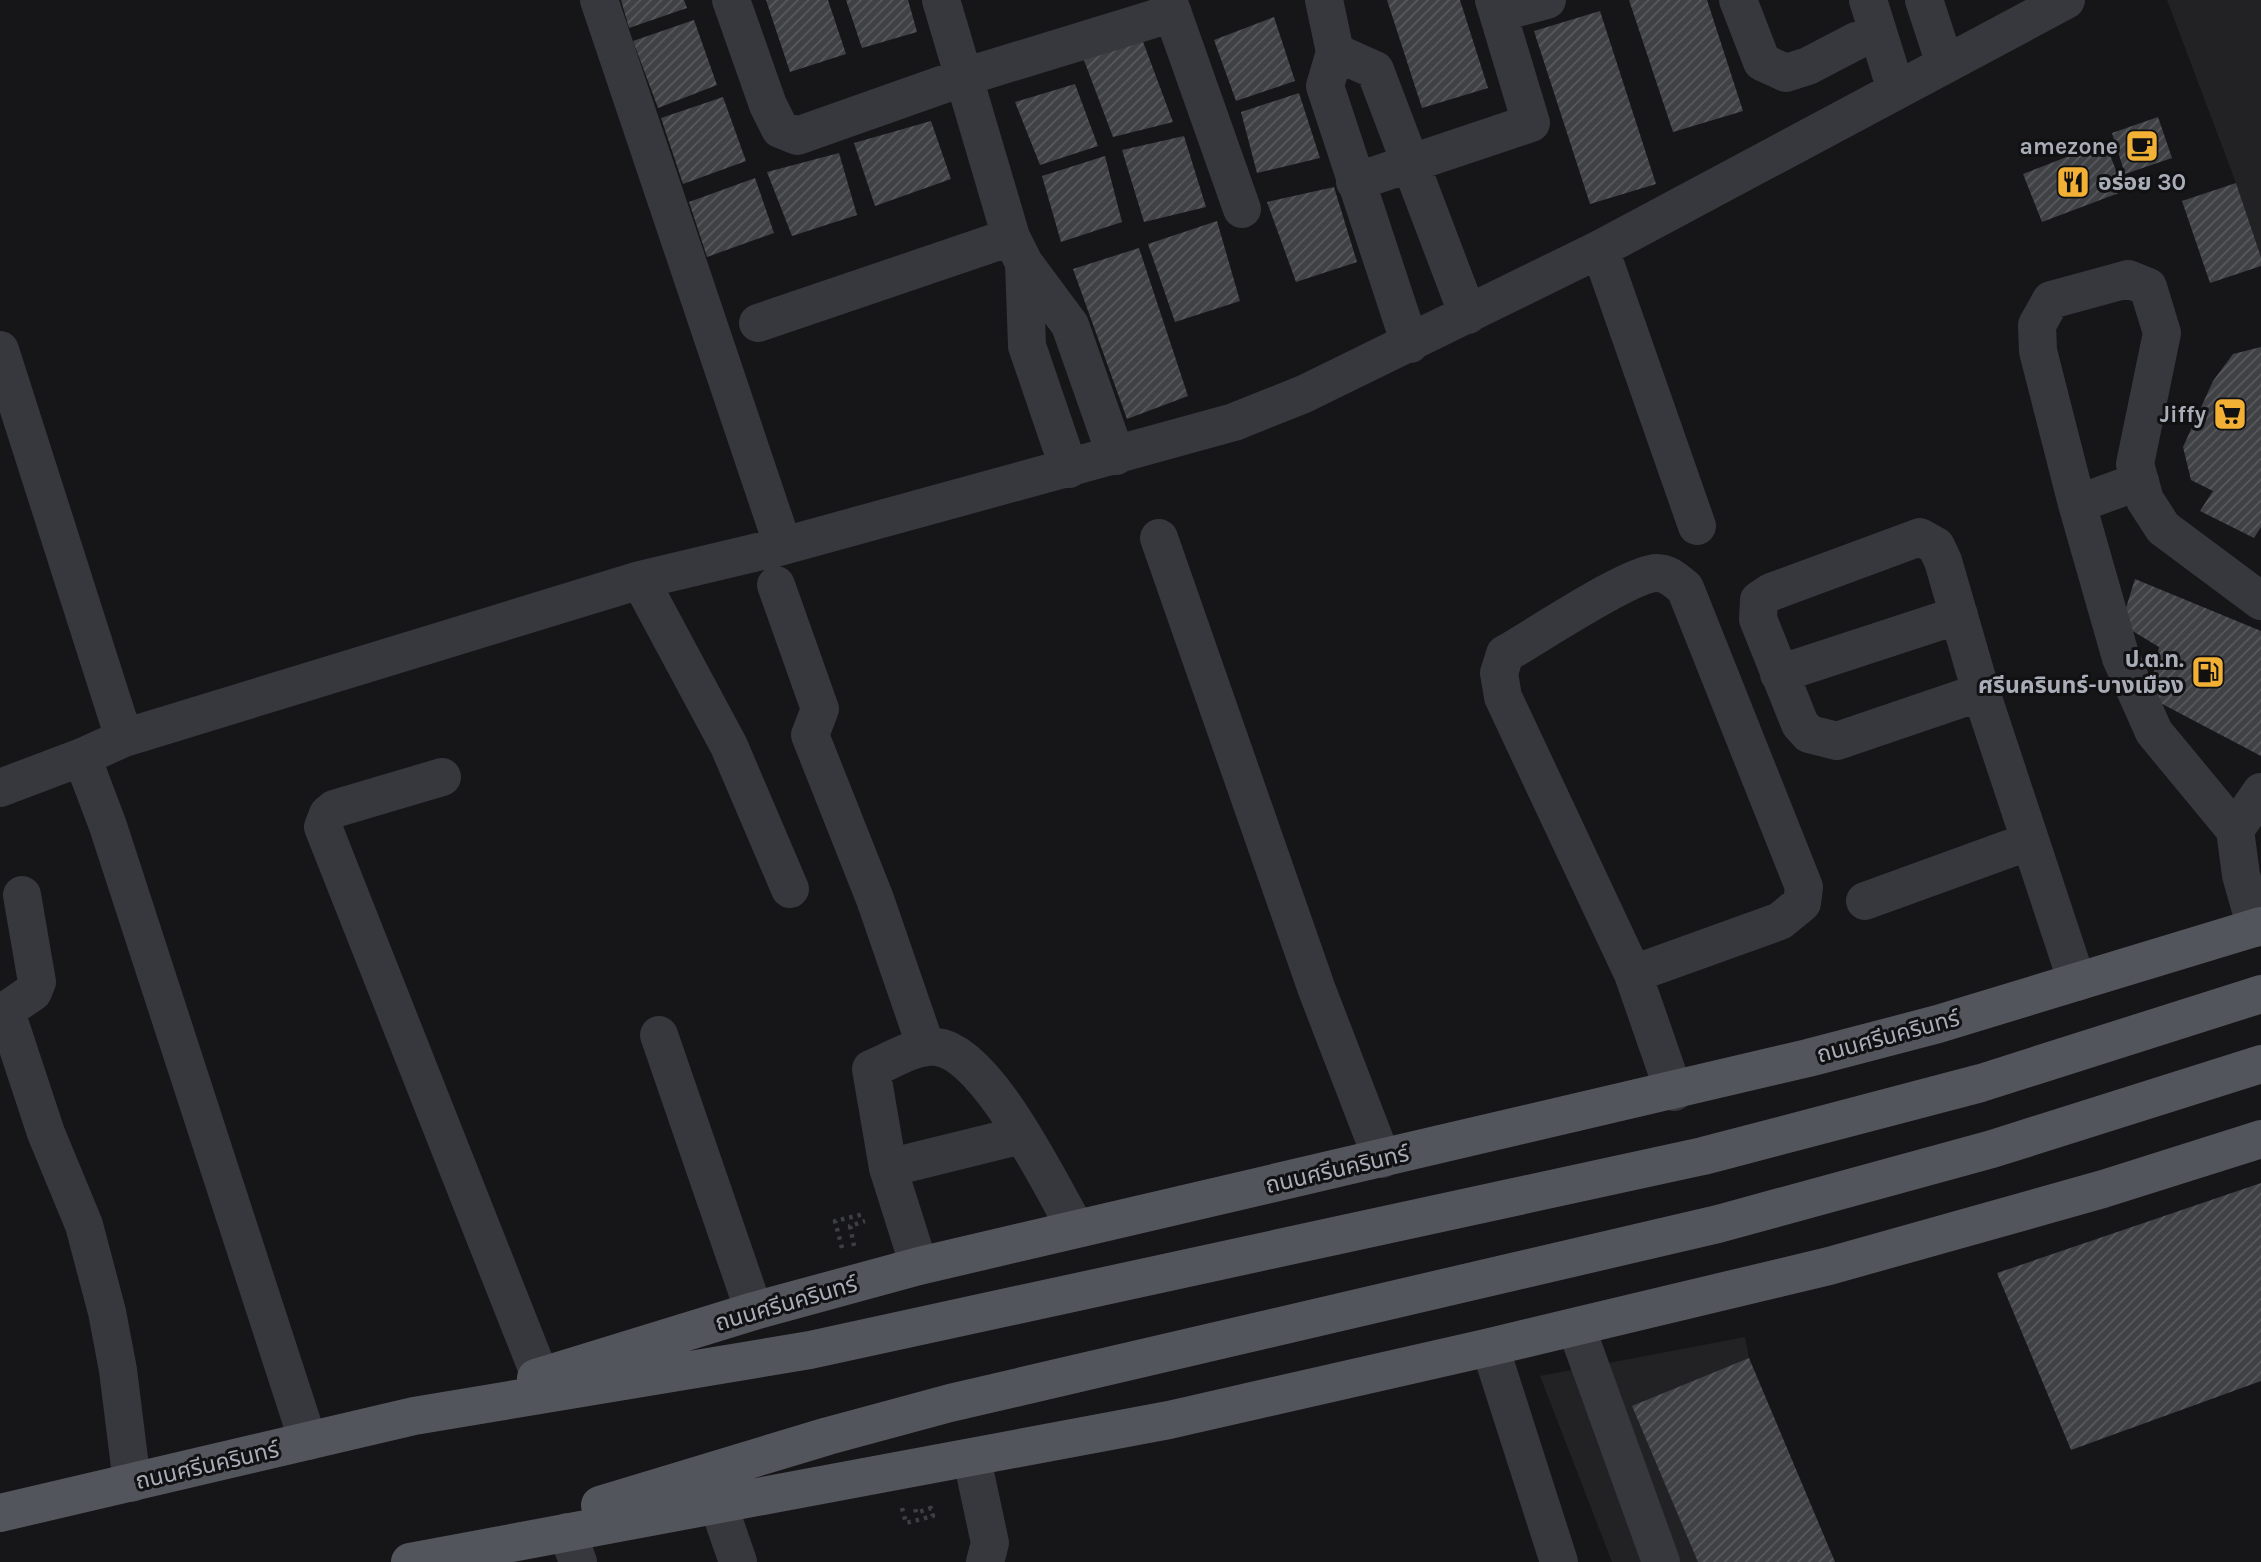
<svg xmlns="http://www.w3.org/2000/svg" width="2261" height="1562" viewBox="0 0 2261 1562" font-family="Karla,'Noto Sans Thai',sans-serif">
	<defs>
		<pattern id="building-hatch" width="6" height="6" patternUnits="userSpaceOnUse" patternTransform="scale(1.75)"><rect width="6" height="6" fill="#404145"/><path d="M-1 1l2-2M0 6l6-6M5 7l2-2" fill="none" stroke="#595a5e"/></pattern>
	</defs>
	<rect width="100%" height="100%" fill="#161618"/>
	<!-- built -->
	<path fill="#222225" d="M2167,0H2261V257L2236,183Z
		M1745,1337L1749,1358L1835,1562H1612L1540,1376Z"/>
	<!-- building -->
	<path fill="url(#building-hatch)" d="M621,0H684L687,8L629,28Z
		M766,0H828L846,54L790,72Z
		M846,0H908L917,32L862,48Z
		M1387,0H1460L1488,88L1422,108Z
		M1629,0H1707L1743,111L1673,132Z
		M1600,11L1656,184L1590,204L1534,31Z
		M1274,17L1295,81L1236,101L1214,40Z
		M694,20L717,85L658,108L633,41Z
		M1142,39L1173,122L1113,137L1082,55Z
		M1075,84L1098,146L1040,165L1015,102Z
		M1299,93L1320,158L1257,173L1241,112Z
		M723,97L746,161L683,184L661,118Z
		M2158,117L2172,158L2125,174L2112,133Z
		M931,121L951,179L875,206L854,143Z
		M1184,136L1206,207L1144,222L1122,150Z
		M2105,142L2124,191L2042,222L2023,174Z
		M839,153L857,215L792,236L767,172Z
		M1105,156L1122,222L1061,242L1042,176Z
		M755,178L774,233L707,257L689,202Z
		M2236,183L2261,257V266L2210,283L2182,201Z
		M1334,187L1357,262L1296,282L1267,202Z
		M1217,221L1240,301L1175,322L1148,244Z
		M1139,248L1188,396L1127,419L1073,269Z
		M2261,347V527L2254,538L2200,511L2213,491L2191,480L2183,447L2213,381L2233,354Z
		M2135,579L2261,631V756L2149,697L2159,647L2121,624Z
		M2261,1183V1381L2071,1450L1997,1273Z
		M1749,1358L1835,1562H1698L1632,1406Z"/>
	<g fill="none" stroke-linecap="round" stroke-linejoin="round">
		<!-- path -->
		<path stroke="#3d3f44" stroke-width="4.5" stroke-dasharray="3.5 5" stroke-linecap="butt" d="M854,1246L850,1226L865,1221
			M842,1248L835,1221L864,1214
			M902,1508L906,1523L933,1516L931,1508L916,1513L915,1507"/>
		<!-- minor -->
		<path stroke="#37383d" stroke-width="38" d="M599,0L783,546
			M731,0L768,105L780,129L797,136L964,77L1173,13
			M941,0L1011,237L1024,263L1070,325L1116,456
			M1168,0L1242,209
			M1324,0L1335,52L1325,86L1410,344
			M1738,0L1762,62L1786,73L1808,66L1856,41
			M1868,0L1896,90
			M1924,0L1945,64
			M1498,13L1547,0
			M1335,52L1375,70L1468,315
			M1355,182L1531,123L1494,0
			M1600,249L1697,526
			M1024,263L1027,346L1069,469
			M758,323L1011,237
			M0,350L124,738
			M2077,504L2140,481
			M1159,538L1317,990L1382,1159
			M640,580L729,746L790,889
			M776,585L820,709L810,735L875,899L926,1047
			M1779,674L1959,615
			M1981,692L1837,741L1809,734L1800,724L1758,619L1759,600L1771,592L1920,537L1936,546L1943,561L1981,692L2077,982
			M82,757L108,826L308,1441
			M442,777L334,809L328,814L323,827L540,1376
			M0,788L82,757L124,738L640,580L783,546L1234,422L1304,394L1600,249L2066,0
			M2235,830L2154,732L2121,658L2077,504L2038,351L2037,325L2051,300L2128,279L2148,287L2162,333L2135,464L2145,500L2163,528L2261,601
			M22,895L37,982L33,992L8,1009V1018L46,1133L84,1225L107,1312L118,1370L132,1483
			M1865,901L2030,841
			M2256,928L2241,875L2235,830L2261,792
			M1633,974L1780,921L1802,903L1804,887L1685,588C1677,582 1669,573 1657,573C1630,573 1534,638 1505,654L1499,673L1503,697L1633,974L1674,1092
			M659,1035L754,1311
			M888,1168L1022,1135
			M919,1266L888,1168L871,1069C889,1062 916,1044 937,1047C987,1052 1051,1186 1075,1227
			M1576,1327L1661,1562
			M1490,1347L1559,1562
			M972,1459L990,1543L985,1562
			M718,1504L738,1562
			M567,1532L578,1562"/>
		<!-- major -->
		<path stroke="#53555c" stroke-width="38" d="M536,1378L754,1311L919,1266L1808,1058L1938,1024L2261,926
			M600,1505L828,1436L950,1403L1718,1224L1992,1149L2261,1064
			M0,1513L414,1416L810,1350L1703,1156L1981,1083L2261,994
			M410,1562L1169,1420L1490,1347L1829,1266L2103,1189L2261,1139"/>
	</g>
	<!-- icons -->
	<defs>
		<symbol id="cafe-square" viewBox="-11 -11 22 22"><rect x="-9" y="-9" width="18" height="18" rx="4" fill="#f2b134" stroke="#111113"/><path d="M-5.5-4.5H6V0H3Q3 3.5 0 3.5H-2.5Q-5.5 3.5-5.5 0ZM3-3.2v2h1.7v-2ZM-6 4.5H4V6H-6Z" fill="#111"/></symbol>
		<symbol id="restaurant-square" viewBox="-11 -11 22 22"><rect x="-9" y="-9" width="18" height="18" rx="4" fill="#f2b134" stroke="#111113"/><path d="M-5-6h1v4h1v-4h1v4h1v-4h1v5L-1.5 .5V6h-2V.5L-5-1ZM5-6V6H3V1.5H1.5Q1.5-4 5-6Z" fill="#111"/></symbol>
		<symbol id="supermarket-square" viewBox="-11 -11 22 22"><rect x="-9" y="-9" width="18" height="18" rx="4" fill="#f2b134" stroke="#111113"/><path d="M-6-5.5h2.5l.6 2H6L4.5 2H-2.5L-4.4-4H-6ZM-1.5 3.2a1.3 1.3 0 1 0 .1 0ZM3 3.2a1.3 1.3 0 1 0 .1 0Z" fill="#111"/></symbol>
		<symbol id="fuel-square" viewBox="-11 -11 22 22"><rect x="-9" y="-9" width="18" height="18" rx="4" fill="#f2b134" stroke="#111113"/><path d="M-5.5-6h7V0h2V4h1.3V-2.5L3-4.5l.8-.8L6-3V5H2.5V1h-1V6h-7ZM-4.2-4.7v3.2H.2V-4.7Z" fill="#111"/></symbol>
	</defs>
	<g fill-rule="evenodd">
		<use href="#cafe-square" x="2123" y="127" width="38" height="38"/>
		<use href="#restaurant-square" x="2054" y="163" width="38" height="38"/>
		<use href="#supermarket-square" x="2211" y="395" width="38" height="38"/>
		<use href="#fuel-square" x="2189" y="653" width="38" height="38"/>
	</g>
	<g text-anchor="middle" stroke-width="6" stroke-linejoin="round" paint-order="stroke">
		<!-- poi labels -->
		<g font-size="23" font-weight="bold" fill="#a8adb8" stroke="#111113" text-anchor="end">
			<text x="2118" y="154">amezone</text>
			<text x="2098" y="190" text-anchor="start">อร่อย 30</text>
			<text x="2206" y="422">Jiffy</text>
			<text x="2184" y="667">ป.ต.ท.<tspan x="2184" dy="26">ศรีนครินทร์-บางเมือง</tspan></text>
		</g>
		<!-- street labels -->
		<g font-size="23" fill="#a8adb8" stroke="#111113">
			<text transform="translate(1888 1036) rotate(-15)" y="8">ถนนศรีนครินทร์</text>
			<text transform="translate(1337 1169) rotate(-13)" y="8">ถนนศรีนครินทร์</text>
			<text transform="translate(786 1303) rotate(-16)" y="8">ถนนศรีนครินทร์</text>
			<text transform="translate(207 1465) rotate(-13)" y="8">ถนนศรีนครินทร์</text>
		</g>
	</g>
</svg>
